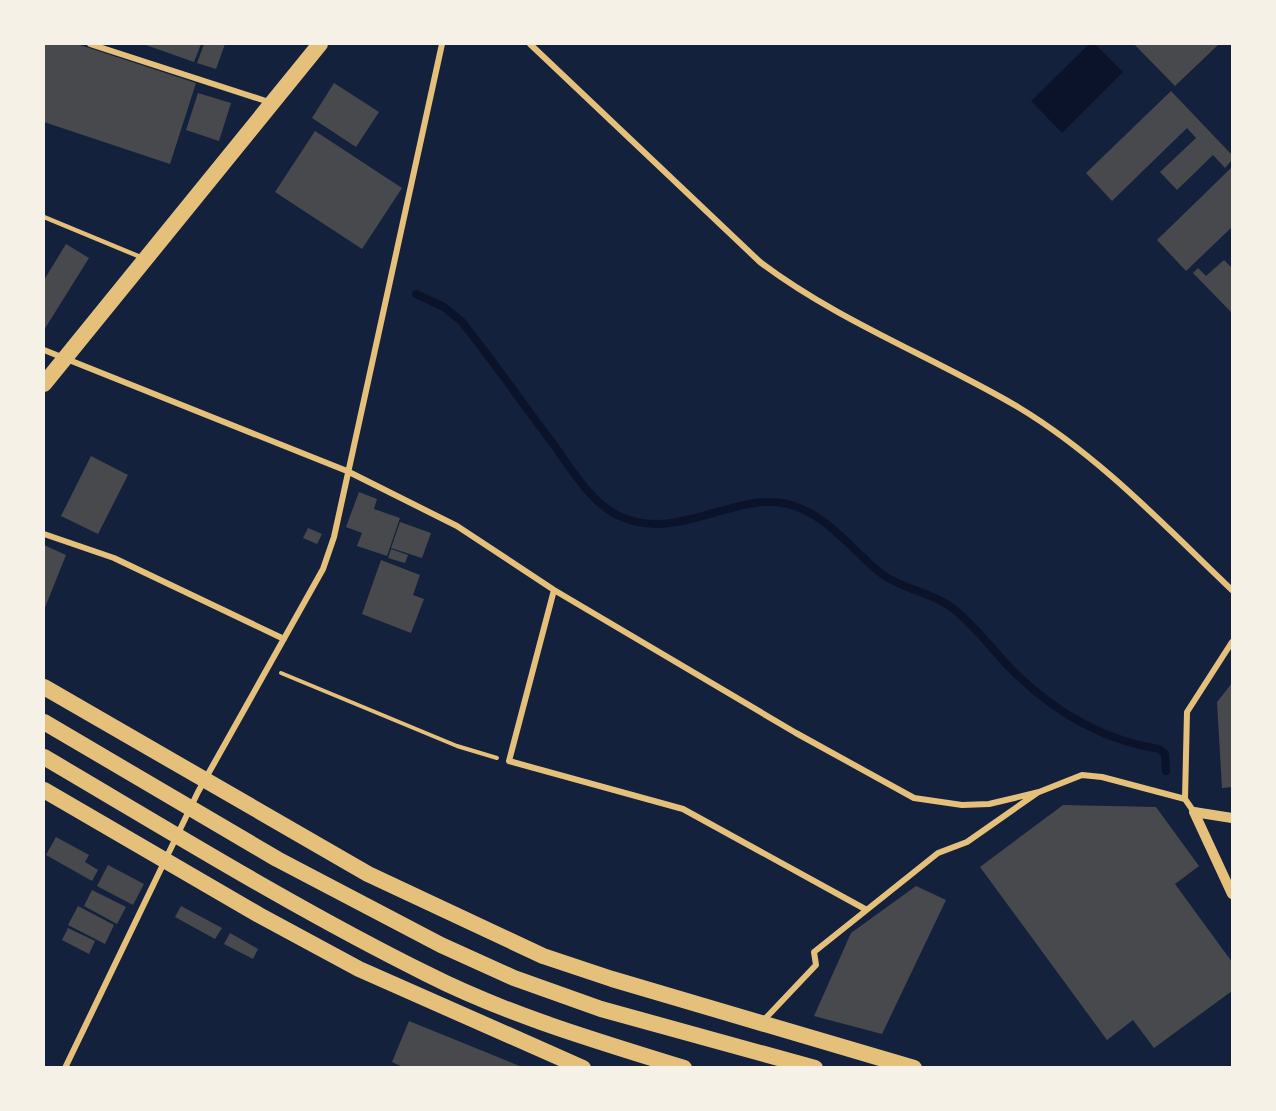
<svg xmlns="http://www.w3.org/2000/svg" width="1276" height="1111" viewBox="0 0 1276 1111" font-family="Signika,sans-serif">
	<rect width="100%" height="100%" fill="#14213d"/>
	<!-- water -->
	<path fill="#0b132b" d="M1089,44H1095L1123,72L1062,133L1031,101Z"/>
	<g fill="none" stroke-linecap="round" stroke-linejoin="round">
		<!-- stream -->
		<path stroke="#0b132b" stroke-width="8" d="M416,294L444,307L462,322C494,362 523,404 554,445C571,469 591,502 617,515C682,547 743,481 802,509C833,523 853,550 878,571C901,590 933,592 955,610C977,628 994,652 1014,672C1055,712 1102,740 1159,749L1165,754L1166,771"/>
	</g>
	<!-- building -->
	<path fill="#48494c" d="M44,44H77L196,83L170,164L44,122Z
		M143,44H201L194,62Z
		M204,44H225L216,69L197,63Z
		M1134,44H1219L1175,86Z
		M334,83L379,112L356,147L312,118Z
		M1171,91L1232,155V160L1225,168L1213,155L1177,190L1160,172L1196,138L1187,128L1112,201L1086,173Z
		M198,93L231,103L219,141L186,130Z
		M315,131L402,188L362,249L275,192Z
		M1232,167V227L1186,271L1157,240Z
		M66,244L89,258L44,330V280Z
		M1224,260L1232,268V313L1193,273L1198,268L1206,276Z
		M91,456L128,475L98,534L61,516Z
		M359,492L377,499L374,509L400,518L387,556L357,546L362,533L346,527Z
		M400,522L431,533L422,558L391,548Z
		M308,528L322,534L317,544L303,538Z
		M44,545L66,555L44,610Z
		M391,549L408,555L405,563L388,558Z
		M381,560L420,575L413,595L424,599L411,633L362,614Z
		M1232,683V787L1222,788L1217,702Z
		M1063,805L1156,807L1199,866L1175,884L1232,962V991L1154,1048L1133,1020L1107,1040L980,867Z
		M56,837L89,855L85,862L98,870L92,881L46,855Z
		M108,865L144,884L133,905L97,886Z
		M916,886L946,900L882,1034L814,1016L851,933Z
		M92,890L126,907L117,924L84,906Z
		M78,906L114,925L105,944L68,925Z
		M181,906L222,928L215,939L175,917Z
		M68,928L95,941L89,954L62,940Z
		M230,933L258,949L253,959L224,944Z
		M409,1021L522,1067V1068H405L392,1062Z"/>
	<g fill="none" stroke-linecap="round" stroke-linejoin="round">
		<!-- path -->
		<path stroke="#e5c07b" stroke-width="4" d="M281,673L457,746L497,758"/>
		<!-- service -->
		<path stroke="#e5c07b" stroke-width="4.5" d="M44,217L143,258"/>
		<!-- minor -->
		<path stroke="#e5c07b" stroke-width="6" d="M90,44L269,102
			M530,44L760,262C838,321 933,357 1018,407C1098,455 1165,526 1232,590
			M44,350L347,471L457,526L554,590L796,733L914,798L962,805L989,804L1039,792L1082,775L1102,777L1185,799
			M44,534L114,558L284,639
			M554,590L509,761L683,809L865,909
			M1194,812L1185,799L1187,712L1232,642
			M762,1022L816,965L814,952L938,853L967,842L1037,793
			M65,1068L198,792L323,569L334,537L442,44"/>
		<!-- tertiary -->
		<path stroke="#e5c07b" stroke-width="10" d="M1194,812L1232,894
			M1194,812L1232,818"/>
		<!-- trunk -->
		<path stroke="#e5c07b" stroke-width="16" d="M44,384L320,44
			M44,687L368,874L543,956L612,979L914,1068
			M44,722L277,859L441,945L514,978L601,1009L815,1068
			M44,757C170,831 296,909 427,974C508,1015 597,1041 684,1068
			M44,790L259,915L359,969L583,1068"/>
	</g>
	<!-- border -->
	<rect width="1276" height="1111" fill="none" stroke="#f6f1e7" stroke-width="90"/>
</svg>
